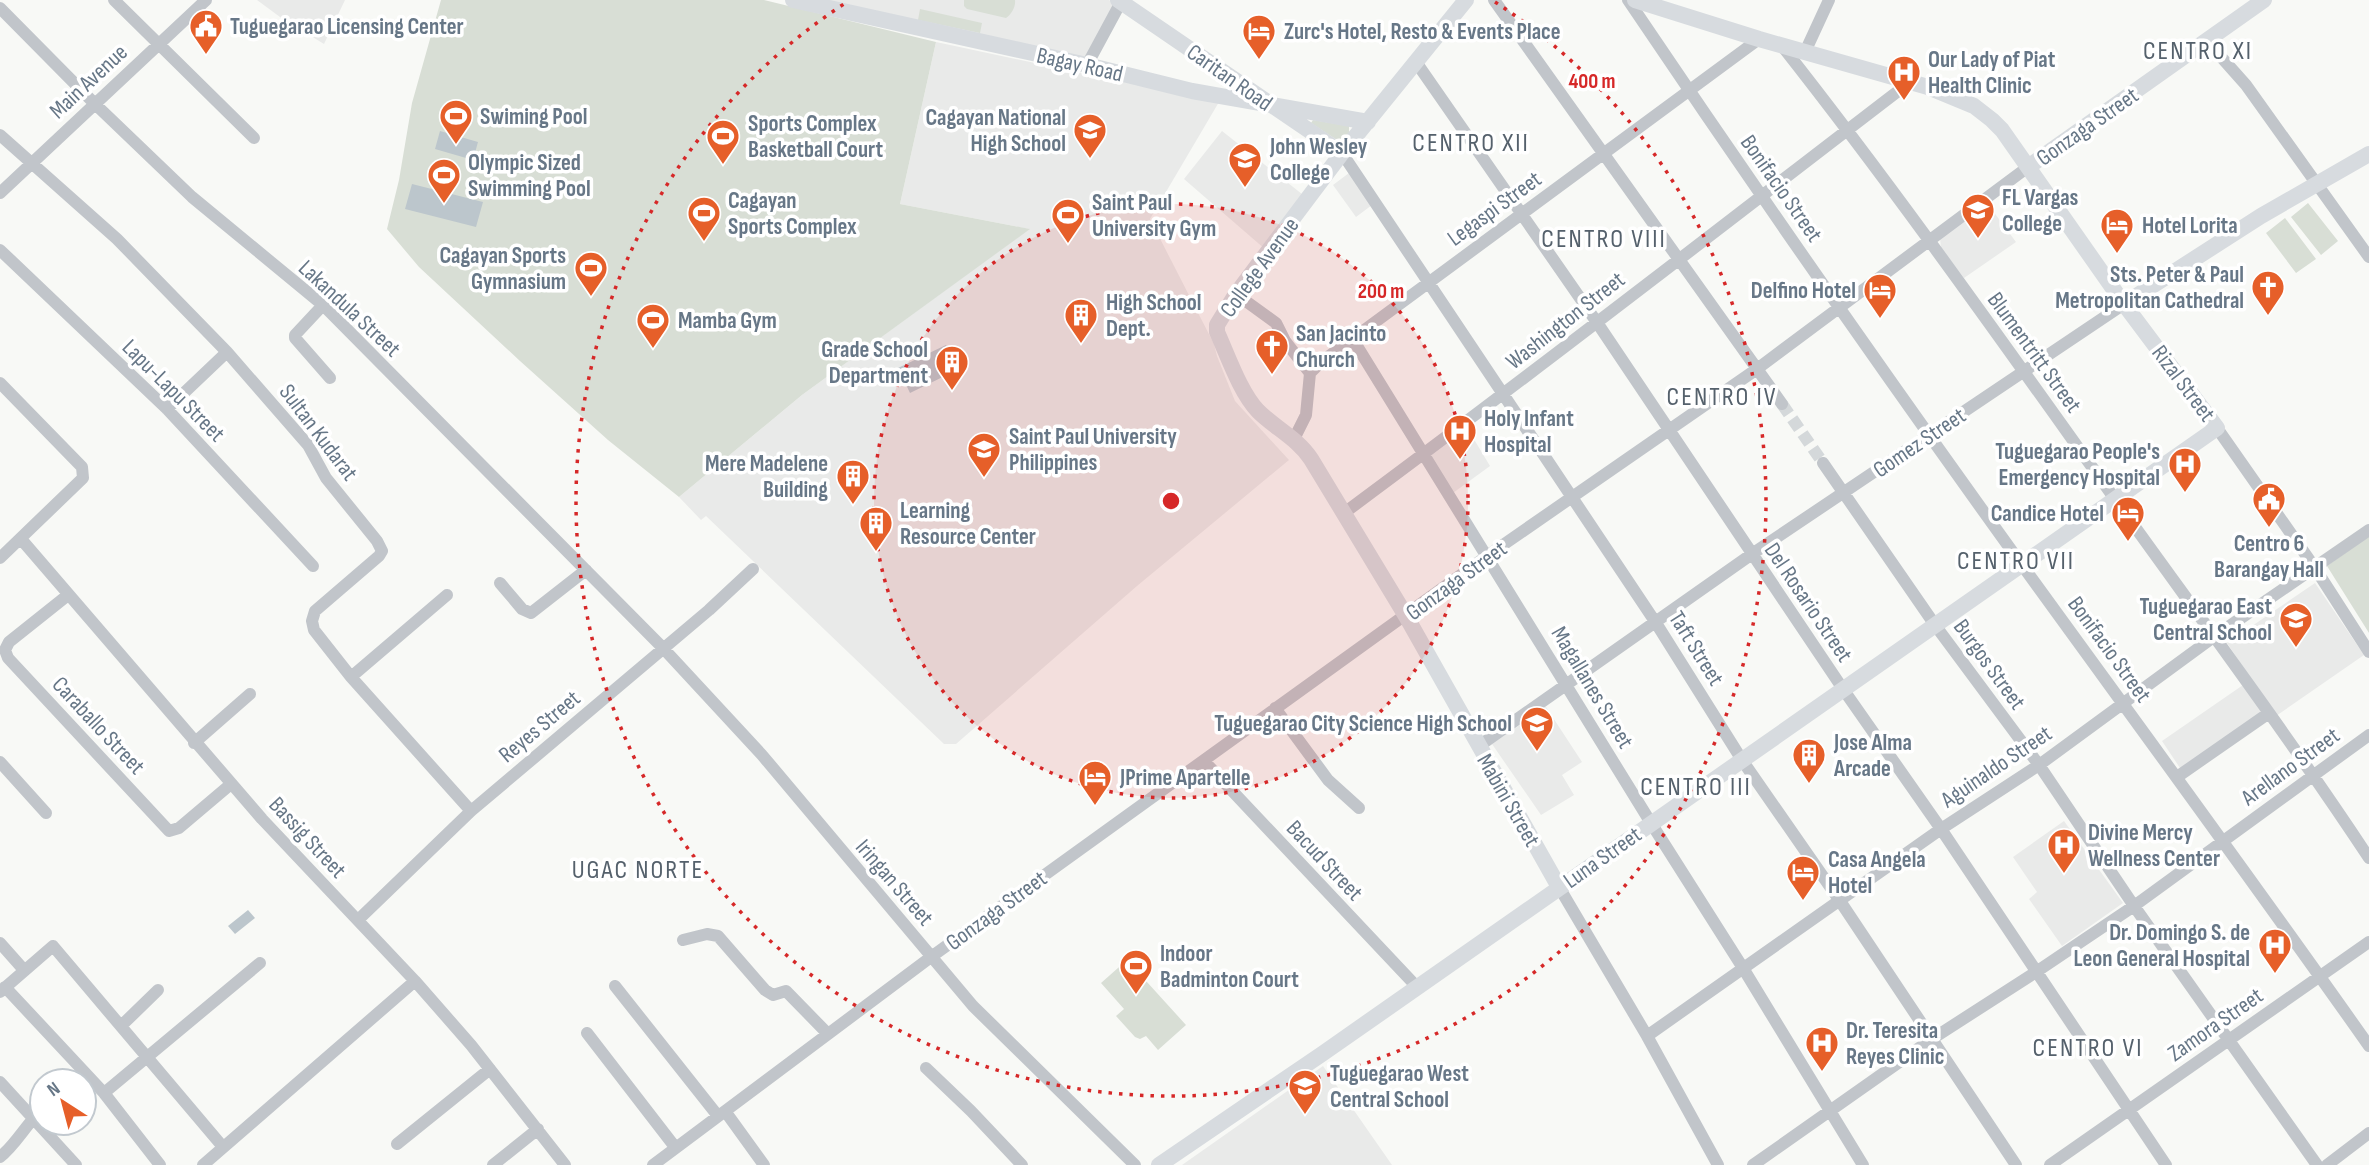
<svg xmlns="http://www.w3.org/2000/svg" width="2369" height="1165" viewBox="0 0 2369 1165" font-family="'Sofia Sans Condensed',sans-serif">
	<rect width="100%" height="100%" fill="#f8f9f6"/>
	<!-- built -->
	<path fill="#e9eae9" d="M257,0H345L324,44L280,17Z
		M815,0H1109L1115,4L1084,61Z
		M936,42L1219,102L1150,219L1214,344L1217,356L1235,401L1289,460L1137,586L956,744H944L706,516L701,520L679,497L802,395L1029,229L900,204Z
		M1222,131L1307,198L1266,250L1184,179Z
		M1349,173L1372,205L1356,217L1333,185Z
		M1987,203L2016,242L1964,278L1941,248L1940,238Z
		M1466,426L1490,466L1453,493L1429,456Z
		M2315,583L2364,655L2276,716L2227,643Z
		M2243,685L2264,714L2182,771L2162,741Z
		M1546,707L1582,762L1562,775L1574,795L1541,815L1492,744Z
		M2064,821L2123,903L2062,946L2029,899L2037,892L2013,857Z
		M1323,1066L1392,1165H1182Z"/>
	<!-- green -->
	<path fill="#d8ded5" d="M441,0H764L936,42L900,204L1030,229L802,395L679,497L608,440L520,361L419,267L387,229L399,180L412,103Z
		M964,0H1015C1016,7 1011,15 1006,18L967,9L964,6Z
		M920,9L982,23L980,33L918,20Z
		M1313,120L1349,126V134L1344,139L1337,140L1311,123Z
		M2308,203L2338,241L2321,255L2291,217Z
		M2285,218L2316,259L2296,273L2266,233Z
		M2369,536V633L2327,566Z
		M1127,960L1186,1025L1158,1050L1146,1036L1140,1039L1135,1037L1116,1016L1124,1009L1101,983Z"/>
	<!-- water -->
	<path fill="#bcc6cc" d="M440,131L478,142L473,160L435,149Z
		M412,184L483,202L476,227L405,209Z
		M946,345L957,370L910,393L898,368Z
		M248,910L255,918L235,934L228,926Z"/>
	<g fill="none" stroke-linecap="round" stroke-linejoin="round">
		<!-- minor-tunnel -->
		<path stroke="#d4d8da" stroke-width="12" stroke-dasharray="12 6" stroke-linecap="butt" d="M1782,404L1823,463"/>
		<!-- minor -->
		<path stroke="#c1c5ca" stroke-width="12" d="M114,0L254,138
			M1494,0L1782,404
			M1628,0C1756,190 1888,379 2022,565C2138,725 2255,884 2369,1046
			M0,8L95,104L192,197L323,305L663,648L762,755L973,1006L1135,1165
			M2204,44L2222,58L2246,85L2369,257
			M1782,46C1897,192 2004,344 2112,495C2198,615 2287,734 2369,858
			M1805,52L1829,0
			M1416,62L1596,321L1843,689L1941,829L2166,1165
			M1087,65L1121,2
			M0,135L117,239L227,352L308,445L326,478L377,541L382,551L379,556L315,611L312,621L314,630L351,677L471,811
			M1342,153L1656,623L1742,760L1840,901L2016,1165
			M0,193L206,0
			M0,250L167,409L313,566
			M1236,294L1276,323L1285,341L1310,373
			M323,305L295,335V338L330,378
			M1352,338L1651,823L1743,968L1863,1165
			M0,383L82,467L83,478L0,558
			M167,409L227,352
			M2217,428L2315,568L2369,652
			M1294,439L1306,415L1310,373L1321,362L1759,39
			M1823,463L1935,625L2039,765L2134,906L2317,1165
			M1344,513C1535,372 1722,226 1910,82
			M21,539L262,819L415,981L471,1045L565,1165
			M500,583L522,609L531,613L586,570
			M68,595L9,642L5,650L8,658L169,831L179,828L231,784
			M351,677L447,595
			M1275,708L1328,780L1359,808
			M194,743L250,694
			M1479,746L1752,554L2124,304
			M1204,761L1417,987
			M0,762L46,813
			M2177,777L2269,713
			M1559,887L1647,1036L1718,1165
			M358,920L471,811L709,610L753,569
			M683,940L707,934L718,936L765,990L773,995L786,991L828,1034
			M0,943L24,970
			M615,986L718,1116
			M5,987L104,1093L160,1165
			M0,992L53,946L223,1147
			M121,1026L158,990
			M587,1033L675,1147
			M1647,1036L1941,829L2039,765L2215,636L2369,530
			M926,1068L971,1111L1022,1165
			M0,1082L76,1165
			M104,1093L260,963
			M725,1111L764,1165
			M397,1144L490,1069
			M0,1157C13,1147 23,1130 34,1118
			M203,1165L415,981
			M493,1165L538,1129
			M653,1165L931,957L1487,556L1757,369L2028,167
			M1753,1165L1932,1039L2036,972L2134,906L2369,735
			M2050,1165L2369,942
			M2327,1165L2369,1133"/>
		<!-- major -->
		<path stroke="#d7dbdf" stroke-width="16" d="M793,0L1087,65L1192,91L1368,122
			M1118,0L1342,153
			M1466,0L1342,153L1236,294L1217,325V332C1228,356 1240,392 1258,411C1275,428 1297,438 1311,459L1406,616L1559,887
			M2028,167L2264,0
			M2124,304L2261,216L2369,154
			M1159,1165L1322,1054L2217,428L2124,304L2002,130L1992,120L1974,106L1928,87L1759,39L1635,0"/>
	</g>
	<!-- distance rings -->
	<circle cx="1171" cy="501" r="297" fill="#d62828" fill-opacity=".12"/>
	<g fill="none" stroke="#d62828" stroke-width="3.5" stroke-dasharray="3.5 7">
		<circle cx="1171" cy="501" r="297"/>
		<path d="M1495 2A595 595 0 1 1 847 2"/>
	</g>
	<!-- icons -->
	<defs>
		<symbol id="civic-pin" viewBox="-11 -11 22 30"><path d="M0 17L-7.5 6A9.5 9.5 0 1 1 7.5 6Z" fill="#e65f29" stroke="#fff"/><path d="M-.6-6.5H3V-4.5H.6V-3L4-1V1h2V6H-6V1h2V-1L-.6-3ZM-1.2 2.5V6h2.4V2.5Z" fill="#fff"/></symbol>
		<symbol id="hotel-pin" viewBox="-11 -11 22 30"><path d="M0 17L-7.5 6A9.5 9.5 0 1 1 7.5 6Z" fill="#e65f29" stroke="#fff"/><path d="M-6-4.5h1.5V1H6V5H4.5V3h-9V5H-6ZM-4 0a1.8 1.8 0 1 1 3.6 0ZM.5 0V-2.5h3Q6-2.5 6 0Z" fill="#fff"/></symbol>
		<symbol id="hospital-pin" viewBox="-11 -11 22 30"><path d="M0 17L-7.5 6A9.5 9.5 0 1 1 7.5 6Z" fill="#e65f29" stroke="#fff"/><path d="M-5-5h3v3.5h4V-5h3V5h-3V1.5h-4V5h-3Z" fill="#fff"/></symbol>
		<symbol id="stadium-pin" viewBox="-11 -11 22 30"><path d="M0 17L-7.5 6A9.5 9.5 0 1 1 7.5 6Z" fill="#e65f29" stroke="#fff"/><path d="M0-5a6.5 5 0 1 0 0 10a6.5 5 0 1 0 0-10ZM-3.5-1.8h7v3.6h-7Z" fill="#fff"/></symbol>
		<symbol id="school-pin" viewBox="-11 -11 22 30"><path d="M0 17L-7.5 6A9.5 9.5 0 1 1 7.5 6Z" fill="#e65f29" stroke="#fff"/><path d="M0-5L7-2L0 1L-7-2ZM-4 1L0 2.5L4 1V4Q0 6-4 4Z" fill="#fff"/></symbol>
		<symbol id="university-pin" viewBox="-11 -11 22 30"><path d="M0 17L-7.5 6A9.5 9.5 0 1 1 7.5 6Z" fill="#e65f29" stroke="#fff"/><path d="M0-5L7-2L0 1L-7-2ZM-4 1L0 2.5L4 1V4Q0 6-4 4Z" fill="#fff"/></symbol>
		<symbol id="church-pin" viewBox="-11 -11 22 30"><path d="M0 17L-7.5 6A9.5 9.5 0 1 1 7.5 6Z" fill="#e65f29" stroke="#fff"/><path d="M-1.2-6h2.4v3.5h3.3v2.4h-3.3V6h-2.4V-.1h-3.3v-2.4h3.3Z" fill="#fff"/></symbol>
		<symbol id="building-pin" viewBox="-11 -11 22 30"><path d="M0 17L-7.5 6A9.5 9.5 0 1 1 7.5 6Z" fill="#e65f29" stroke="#fff"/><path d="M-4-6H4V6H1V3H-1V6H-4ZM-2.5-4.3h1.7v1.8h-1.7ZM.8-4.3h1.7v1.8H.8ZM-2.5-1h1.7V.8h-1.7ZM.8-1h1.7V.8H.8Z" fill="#fff"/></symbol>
	</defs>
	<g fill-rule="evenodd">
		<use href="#civic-pin" x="187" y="7" width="38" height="52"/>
		<use href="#hotel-pin" x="1240" y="12" width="38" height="52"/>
		<use href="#hospital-pin" x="1885" y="53" width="38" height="52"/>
		<use href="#stadium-pin" x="437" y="97" width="38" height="52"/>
		<use href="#school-pin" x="1071" y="111" width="38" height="52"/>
		<use href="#stadium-pin" x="704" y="117" width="38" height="52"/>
		<use href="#university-pin" x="1226" y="140" width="38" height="52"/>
		<use href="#stadium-pin" x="425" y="156" width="38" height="52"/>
		<use href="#university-pin" x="1959" y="191" width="38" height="52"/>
		<use href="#stadium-pin" x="685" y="194" width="38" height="52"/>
		<use href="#stadium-pin" x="1049" y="196" width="38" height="52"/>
		<use href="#hotel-pin" x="2098" y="206" width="38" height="52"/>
		<use href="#stadium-pin" x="572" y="249" width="38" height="52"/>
		<use href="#church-pin" x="2249" y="268" width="38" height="52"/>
		<use href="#hotel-pin" x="1861" y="271" width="38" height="52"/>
		<use href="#building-pin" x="1062" y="296" width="38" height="52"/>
		<use href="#stadium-pin" x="634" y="301" width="38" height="52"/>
		<use href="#church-pin" x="1253" y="327" width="38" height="52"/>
		<use href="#building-pin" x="933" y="343" width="38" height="52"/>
		<use href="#hospital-pin" x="1441" y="412" width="38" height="52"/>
		<use href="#university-pin" x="965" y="430" width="38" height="52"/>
		<use href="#hospital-pin" x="2166" y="445" width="38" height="52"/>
		<use href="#building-pin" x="834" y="457" width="38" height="52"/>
		<use href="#civic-pin" x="2250" y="480" width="38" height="52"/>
		<use href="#hotel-pin" x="2109" y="494" width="38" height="52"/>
		<use href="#building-pin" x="857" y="504" width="38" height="52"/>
		<use href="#school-pin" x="2277" y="600" width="38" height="52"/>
		<use href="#school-pin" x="1518" y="704" width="38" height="52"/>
		<use href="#building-pin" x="1790" y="736" width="38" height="52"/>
		<use href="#hotel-pin" x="1076" y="758" width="38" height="52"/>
		<use href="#hospital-pin" x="2045" y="826" width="38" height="52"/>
		<use href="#hotel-pin" x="1784" y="853" width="38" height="52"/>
		<use href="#hospital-pin" x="2256" y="926" width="38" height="52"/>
		<use href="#stadium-pin" x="1117" y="947" width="38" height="52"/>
		<use href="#hospital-pin" x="1803" y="1024" width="38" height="52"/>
		<use href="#school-pin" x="1286" y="1067" width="38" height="52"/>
	</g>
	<g text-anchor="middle" stroke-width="7" stroke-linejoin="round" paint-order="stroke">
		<!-- poi labels -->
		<g font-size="23" font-weight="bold" fill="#677787" stroke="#fff" text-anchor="start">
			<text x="230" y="34">Tuguegarao Licensing Center</text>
			<text x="1284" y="39">Zurc's Hotel, Resto &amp; Events Place</text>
			<text x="1928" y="67">Our Lady of Piat<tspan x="1928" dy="26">Health Clinic</tspan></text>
			<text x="480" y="124">Swiming Pool</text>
			<text x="1066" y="125" text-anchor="end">Cagayan National<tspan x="1066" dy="26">High School</tspan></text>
			<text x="748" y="131">Sports Complex<tspan x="748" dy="26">Basketball Court</tspan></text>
			<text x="1270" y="154">John Wesley<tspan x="1270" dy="26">College</tspan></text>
			<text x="468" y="170">Olympic Sized<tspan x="468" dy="26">Swimming Pool</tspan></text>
			<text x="2002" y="205">FL Vargas<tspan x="2002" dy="26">College</tspan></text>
			<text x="728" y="208">Cagayan<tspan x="728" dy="26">Sports Complex</tspan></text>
			<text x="1092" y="210">Saint Paul<tspan x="1092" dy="26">University Gym</tspan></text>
			<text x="2142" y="233">Hotel Lorita</text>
			<text x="566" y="263" text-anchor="end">Cagayan Sports<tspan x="566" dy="26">Gymnasium</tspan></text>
			<text x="2244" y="282" text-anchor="end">Sts. Peter &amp; Paul<tspan x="2244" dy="26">Metropolitan Cathedral</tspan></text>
			<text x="1856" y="298" text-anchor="end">Delfino Hotel</text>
			<text x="1106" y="310">High School<tspan x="1106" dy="26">Dept.</tspan></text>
			<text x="678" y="328">Mamba Gym</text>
			<text x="1296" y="341">San Jacinto<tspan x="1296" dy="26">Church</tspan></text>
			<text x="928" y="357" text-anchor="end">Grade School<tspan x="928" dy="26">Department</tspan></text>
			<text x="1484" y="426">Holy Infant<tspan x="1484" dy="26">Hospital</tspan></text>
			<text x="1009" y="444">Saint Paul University<tspan x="1009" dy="26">Philippines</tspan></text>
			<text x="2160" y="459" text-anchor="end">Tuguegarao People's<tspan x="2160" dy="26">Emergency Hospital</tspan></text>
			<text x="828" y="471" text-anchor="end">Mere Madelene<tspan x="828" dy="26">Building</tspan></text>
			<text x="900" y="518">Learning<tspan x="900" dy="26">Resource Center</tspan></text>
			<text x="2104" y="521" text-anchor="end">Candice Hotel</text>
			<text x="2269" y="551" text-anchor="middle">Centro 6<tspan x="2269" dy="26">Barangay Hall</tspan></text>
			<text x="2272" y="614" text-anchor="end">Tuguegarao East<tspan x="2272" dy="26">Central School</tspan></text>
			<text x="1512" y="731" text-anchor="end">Tuguegarao City Science High School</text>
			<text x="1834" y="750">Jose Alma<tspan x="1834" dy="26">Arcade</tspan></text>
			<text x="1120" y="785">JPrime Apartelle</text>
			<text x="2088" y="840">Divine Mercy<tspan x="2088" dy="26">Wellness Center</tspan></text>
			<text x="1828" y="867">Casa Angela<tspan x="1828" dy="26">Hotel</tspan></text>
			<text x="2250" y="940" text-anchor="end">Dr. Domingo S. de<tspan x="2250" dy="26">Leon General Hospital</tspan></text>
			<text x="1160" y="961">Indoor<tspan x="1160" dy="26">Badminton Court</tspan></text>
			<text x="1846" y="1038">Dr. Teresita<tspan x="1846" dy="26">Reyes Clinic</tspan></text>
			<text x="1330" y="1081">Tuguegarao West<tspan x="1330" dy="26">Central School</tspan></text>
		</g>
		<!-- street labels -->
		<g font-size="23" fill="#677787" stroke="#fff">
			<text transform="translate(1080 64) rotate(13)" y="8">Bagay Road</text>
			<text transform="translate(1230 77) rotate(35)" y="8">Caritan Road</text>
			<text transform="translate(88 81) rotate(-43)" y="8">Main Avenue</text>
			<text transform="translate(2087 126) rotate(-35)" y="8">Gonzaga Street</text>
			<text transform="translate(1782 188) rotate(55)" y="8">Bonifacio Street</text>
			<text transform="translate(1494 208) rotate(-36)" y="8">Legaspi Street</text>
			<text transform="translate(1259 267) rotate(-54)" y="8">College Avenue</text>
			<text transform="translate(350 308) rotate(43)" y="8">Lakandula Street</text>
			<text transform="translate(1565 320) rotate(-38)" y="8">Washington Street</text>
			<text transform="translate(2035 352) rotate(54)" y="8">Blumentritt Street</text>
			<text transform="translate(2184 383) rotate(53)" y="8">Rizal Street</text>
			<text transform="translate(174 390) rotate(45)" y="8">Lapu-Lapu Street</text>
			<text transform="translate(319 432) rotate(53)" y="8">Sultan Kudarat</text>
			<text transform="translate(1919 442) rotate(-34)" y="8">Gomez Street</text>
			<text transform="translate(1456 580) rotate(-36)" y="8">Gonzaga Street</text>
			<text transform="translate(1809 602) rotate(56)" y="8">Del Rosario Street</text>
			<text transform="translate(1697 648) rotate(58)" y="8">Taft Street</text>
			<text transform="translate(2110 649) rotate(54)" y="8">Bonifacio Street</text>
			<text transform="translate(1990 664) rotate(54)" y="8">Burgos Street</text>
			<text transform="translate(1593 687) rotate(59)" y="8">Magallanes Street</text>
			<text transform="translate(99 725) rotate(47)" y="8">Caraballo Street</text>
			<text transform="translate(539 726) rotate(-40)" y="8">Reyes Street</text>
			<text transform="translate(1996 766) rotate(-34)" y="8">Aguinaldo Street</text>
			<text transform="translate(2290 766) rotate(-36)" y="8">Arellano Street</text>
			<text transform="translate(1509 800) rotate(60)" y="8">Mabini Street</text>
			<text transform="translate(308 837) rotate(47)" y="8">Bassig Street</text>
			<text transform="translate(1602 857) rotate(-35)" y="8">Luna Street</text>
			<text transform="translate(1325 860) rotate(47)" y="8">Bacud Street</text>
			<text transform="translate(895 882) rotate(49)" y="8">Iringan Street</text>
			<text transform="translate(996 910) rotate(-36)" y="8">Gonzaga Street</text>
			<text transform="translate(2215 1024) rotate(-35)" y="8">Zamora Street</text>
		</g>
		<!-- quarter labels -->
		<g font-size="26" letter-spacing="2" fill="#55616c" stroke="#fff">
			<text x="2198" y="59">CENTRO XI</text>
			<text x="1471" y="151">CENTRO XII</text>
			<text x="1604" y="247">CENTRO VIII</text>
			<text x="1722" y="405">CENTRO IV</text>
			<text x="2016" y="569">CENTRO VII</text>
			<text x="1696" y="795">CENTRO III</text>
			<text x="638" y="878">UGAC NORTE</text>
			<text x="2088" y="1056">CENTRO VI</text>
		</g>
	</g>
	<circle cx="1171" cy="501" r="10" fill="#d62828" stroke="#fff" stroke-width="3.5"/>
	<g font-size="21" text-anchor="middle" font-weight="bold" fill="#d62828" stroke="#fff" stroke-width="7" stroke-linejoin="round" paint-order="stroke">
		<text x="1592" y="88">400 m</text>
		<text x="1381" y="298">200 m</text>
	</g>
	<!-- north arrow -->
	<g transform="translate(63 1102) rotate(324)"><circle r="33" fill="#ffffff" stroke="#c2c9cf" stroke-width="2"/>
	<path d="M0-5L12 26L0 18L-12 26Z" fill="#e65f29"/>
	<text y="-10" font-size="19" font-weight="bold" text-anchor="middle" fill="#677787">N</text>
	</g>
</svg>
